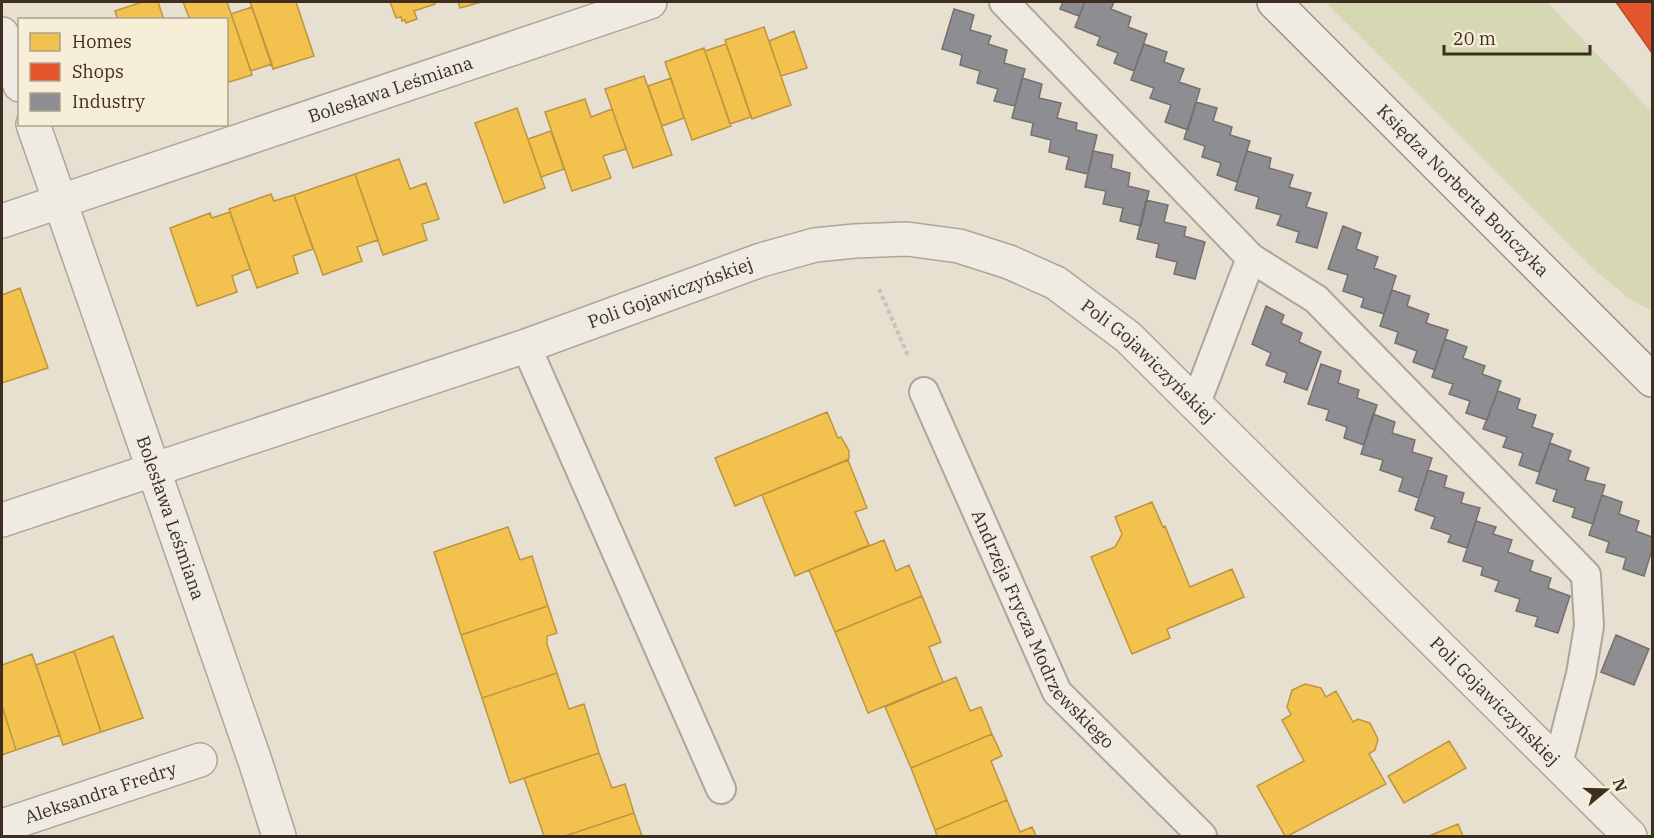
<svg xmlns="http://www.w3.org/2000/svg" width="1654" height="838" viewBox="0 0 1654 838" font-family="'IBM Plex Serif',serif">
	<rect width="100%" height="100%" fill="#e7e0d1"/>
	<!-- green -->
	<path fill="#d6d7b3" d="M1325,2H1547L1652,112V311L1630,299L1598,273Z"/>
	<!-- homes -->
	<path fill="#f2c14e" stroke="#bc9540" stroke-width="1.5" d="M142,2H158L164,20H118L115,11Z
		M183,2H227L252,75L226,83V20H190Z
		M250,2H296L314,56L273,69Z
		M390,2H434L435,4L414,11L417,19L406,23L405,20L402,21L401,17L396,18Z
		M458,2H481L460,8Z
		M252,7L272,64L251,71L231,14Z
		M764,27L791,105L752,119L725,40Z
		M794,31L807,68L781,76L769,41Z
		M726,44L751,117L730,124L705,51Z
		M704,48L731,126L692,140L665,62Z
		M644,76L672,155L633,168L605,89Z
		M671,78L684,118L662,126L648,86Z
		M585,99L591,117L612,109L626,149L603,156L611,178L572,191L545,112Z
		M517,108L545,188L504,203L475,123Z
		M551,131L564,169L541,177L528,139Z
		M399,159L410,189L426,183L439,219L422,224L427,240L383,255L355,174Z
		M355,174L378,240L357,247L362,261L323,275L294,195Z
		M271,194L274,201L294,195L313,249L293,256L298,273L257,288L229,209Z
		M230,212L250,269L232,276L237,292L197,306L170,228L210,213L212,218Z
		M20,288L48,368L2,383V295Z
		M827,412L838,438L841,437L849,451V459L735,506L715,458Z
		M848,460L867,508L855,512L869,545L795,576L762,495Z
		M1152,502L1163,527L1165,526L1190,587L1232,569L1244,597L1167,629L1170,638L1132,654L1091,557L1115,547L1122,534L1115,517Z
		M508,527L520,560L532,556L548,606L461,635L434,552Z
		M884,540L896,571L909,565L922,596L835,632L809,570Z
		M922,596L941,642L929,647L943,682L868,713L835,632Z
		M548,606L557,633L547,636V644L557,673L482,698L461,635Z
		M113,636L143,718L101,732L74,651Z
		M74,651L101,732L63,745L36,665Z
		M32,654L60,735L16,750L2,706V665Z
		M557,673L569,709L584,704L599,753L510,783L482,698Z
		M956,677L970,711L981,707L992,734L911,768L885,707Z
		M1305,684L1321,688L1326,697L1336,691L1353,722L1358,719L1370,723L1378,739L1375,750L1369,754L1386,784L1288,836H1285L1257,786L1304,761L1282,720L1291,715L1287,707L1292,690Z
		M2,706L16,750L2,755Z
		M992,734L1002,756L991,761L1007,800L935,830L911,768Z
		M1449,741L1466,768L1404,803L1388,776Z
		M599,753L612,788L625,784L634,813L565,836H544L524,778Z
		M1007,800L1020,832L1032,827L1036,836H937L935,830Z
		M634,813L642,836H565Z
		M1458,824L1463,836H1429Z"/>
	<!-- shops -->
	<path fill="#e4572e" stroke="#b24b2a" stroke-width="1.5" d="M1616,2H1652V53Z"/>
	<!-- industry -->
	<path fill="#8d8d92" stroke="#757070" stroke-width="1.5" d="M1063,2H1085L1079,16L1060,9Z
		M1085,2H1114L1111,9L1131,17L1128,27L1147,34L1134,71L1114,63L1118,53L1097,45L1100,37L1075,27Z
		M954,9L974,15L970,30L991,36L988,44L1007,50L1004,63L1025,69L1015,106L994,101L998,89L977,83L980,71L960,65L962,55L942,49Z
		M1144,44L1167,52L1164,62L1184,69L1179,82L1200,89L1188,130L1165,122L1171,105L1150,98L1154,88L1131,80Z
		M1022,78L1042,84L1039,98L1061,103L1057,118L1077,123L1076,130L1097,135L1088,174L1066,169L1069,157L1049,152L1051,140L1031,135L1033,123L1012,118Z
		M1196,102L1217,108L1213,121L1232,127L1230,135L1250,141L1237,182L1217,175L1221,163L1202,157L1205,146L1184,139Z
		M1093,151L1113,155L1111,168L1130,173L1128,186L1149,191L1141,226L1120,221L1123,208L1103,204L1106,191L1085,187Z
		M1247,151L1271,158L1269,168L1293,175L1289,187L1311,193L1306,207L1327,213L1317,248L1296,242L1299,232L1277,225L1281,215L1256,208L1259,197L1235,190Z
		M1146,200L1168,205L1164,222L1186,227L1184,236L1205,242L1195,279L1174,274L1177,262L1156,257L1159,244L1137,239Z
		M1343,226L1361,233L1356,249L1378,257L1374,268L1396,276L1384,314L1361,307L1364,298L1343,291L1348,275L1328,269Z
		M1392,290L1410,296L1407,306L1429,314L1426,323L1448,330L1435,370L1413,362L1417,351L1395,343L1398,332L1380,326Z
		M1266,306L1284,315L1281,323L1302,333L1299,342L1321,352L1307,390L1284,382L1287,373L1266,365L1271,353L1252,344Z
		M1445,339L1467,347L1463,358L1485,366L1482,374L1501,381L1487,420L1466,413L1470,401L1449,394L1453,384L1432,377Z
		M1321,364L1341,371L1338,383L1359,390L1357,398L1377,405L1364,445L1344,438L1347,427L1326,420L1329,410L1308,404Z
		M1498,391L1520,399L1517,409L1536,415L1532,427L1553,434L1539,472L1519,465L1523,453L1503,447L1507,437L1483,429Z
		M1373,414L1395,422L1392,433L1415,440L1412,452L1432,458L1419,498L1399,491L1403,478L1380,470L1383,460L1361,454Z
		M1550,443L1571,451L1568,460L1589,468L1585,480L1605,485L1593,524L1572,517L1575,508L1553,501L1557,490L1536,483Z
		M1428,470L1447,476L1444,487L1464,493L1461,503L1480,508L1467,548L1448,542L1451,535L1431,528L1435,517L1415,510Z
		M1602,495L1622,502L1619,514L1639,521L1636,531L1652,537V550L1644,576L1623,569L1626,558L1606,552L1609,542L1589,535Z
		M1476,521L1496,527L1493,534L1512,540L1508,552L1533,561L1530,571L1551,578L1548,588L1570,596L1558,633L1535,626L1538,617L1516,611L1520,599L1495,591L1499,581L1481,575L1483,567L1463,561Z
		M1616,635L1649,649L1634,685L1601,672Z"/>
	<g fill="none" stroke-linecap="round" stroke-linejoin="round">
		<defs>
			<g id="lane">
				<path d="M1004,2L1251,258L1196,403"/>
				<path d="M1251,258L1316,299L1586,575L1589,626L1581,674L1558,764"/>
				<path d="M526,346L721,789"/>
				<path id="s1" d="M924,392L1057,692L1202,836"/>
			</g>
			<g id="street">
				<path d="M2,34L20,85"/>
				<path id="s2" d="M33,124L255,761L279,836"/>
				<path id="s3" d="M2,221L650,2"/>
				<path id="s4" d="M2,520L526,346L761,260L815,245L855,241L907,239L959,246L1009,262L1056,283L1128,337L1630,836"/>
				<path id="s5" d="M2,826L200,760"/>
			</g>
			<g id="secondary">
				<path id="s6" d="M1274,2L1652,380"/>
			</g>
		</defs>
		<!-- lane casing -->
		<use href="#lane" stroke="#ada599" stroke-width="32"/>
		<!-- street casing -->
		<use href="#street" stroke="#ada599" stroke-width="36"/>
		<!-- secondary casing -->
		<use href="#secondary" stroke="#9c958a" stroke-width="36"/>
		<!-- path -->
		<path stroke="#c8c2b9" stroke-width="4" stroke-dasharray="4.5 3" stroke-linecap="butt" d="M879,289L908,356"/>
		<!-- lane -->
		<use href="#lane" stroke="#efebe3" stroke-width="28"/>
		<!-- street -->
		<use href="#street" stroke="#efebe3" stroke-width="33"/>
		<!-- secondary -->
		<use href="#secondary" stroke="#efebe3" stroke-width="33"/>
	</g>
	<g text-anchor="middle" stroke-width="6" stroke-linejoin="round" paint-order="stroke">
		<!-- street labels -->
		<g font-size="18" fill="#3d2e20" stroke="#f7eed8">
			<text dy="6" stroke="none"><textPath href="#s3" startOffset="410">Bolesława Leśmiana</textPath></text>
			<text dy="6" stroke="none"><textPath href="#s6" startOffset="267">Księdza Norberta Bończyka</textPath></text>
			<text dy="6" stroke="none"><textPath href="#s4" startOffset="706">Poli Gojawiczyńskiej</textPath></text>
			<text dy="6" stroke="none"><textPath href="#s4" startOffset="1228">Poli Gojawiczyńskiej</textPath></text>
			<text dy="6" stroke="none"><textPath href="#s2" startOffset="417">Bolesława Leśmiana</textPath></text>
			<text dy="6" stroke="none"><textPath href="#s1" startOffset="267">Andrzeja Frycza Modrzewskiego</textPath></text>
			<text dy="6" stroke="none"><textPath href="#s4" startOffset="1714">Poli Gojawiczyńskiej</textPath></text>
			<text dy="6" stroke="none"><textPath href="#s5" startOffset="104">Aleksandra Fredry</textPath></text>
		</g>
	</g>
	<!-- border -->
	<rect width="1654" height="838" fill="none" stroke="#3d2e20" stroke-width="6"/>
	<!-- legend -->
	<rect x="18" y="18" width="210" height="108" fill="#f7eed8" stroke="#ada18e" stroke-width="1.5"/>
	<rect x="30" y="33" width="30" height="18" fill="#f2c14e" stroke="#ada18e" stroke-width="1.5"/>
	<text x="72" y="48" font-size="18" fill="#3d2e20">Homes</text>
	<rect x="30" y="63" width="30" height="18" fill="#e4572e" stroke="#ada18e" stroke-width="1.5"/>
	<text x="72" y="78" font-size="18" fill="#3d2e20">Shops</text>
	<rect x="30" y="93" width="30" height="18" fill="#8d8d92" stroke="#ada18e" stroke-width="1.5"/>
	<text x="72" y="108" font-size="18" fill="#3d2e20">Industry</text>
	<!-- north arrow -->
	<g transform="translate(1606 790) rotate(71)" stroke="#f7eed8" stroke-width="4.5" paint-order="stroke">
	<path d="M0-4.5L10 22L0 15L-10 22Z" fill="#3d2e20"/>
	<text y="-9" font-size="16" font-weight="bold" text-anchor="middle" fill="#3d2e20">N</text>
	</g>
	<!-- scale -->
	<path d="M1444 45v9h146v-9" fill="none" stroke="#3d2e20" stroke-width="3"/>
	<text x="1453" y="45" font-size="18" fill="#3d2e20" stroke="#f7eed8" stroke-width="4.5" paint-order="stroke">20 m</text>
</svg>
